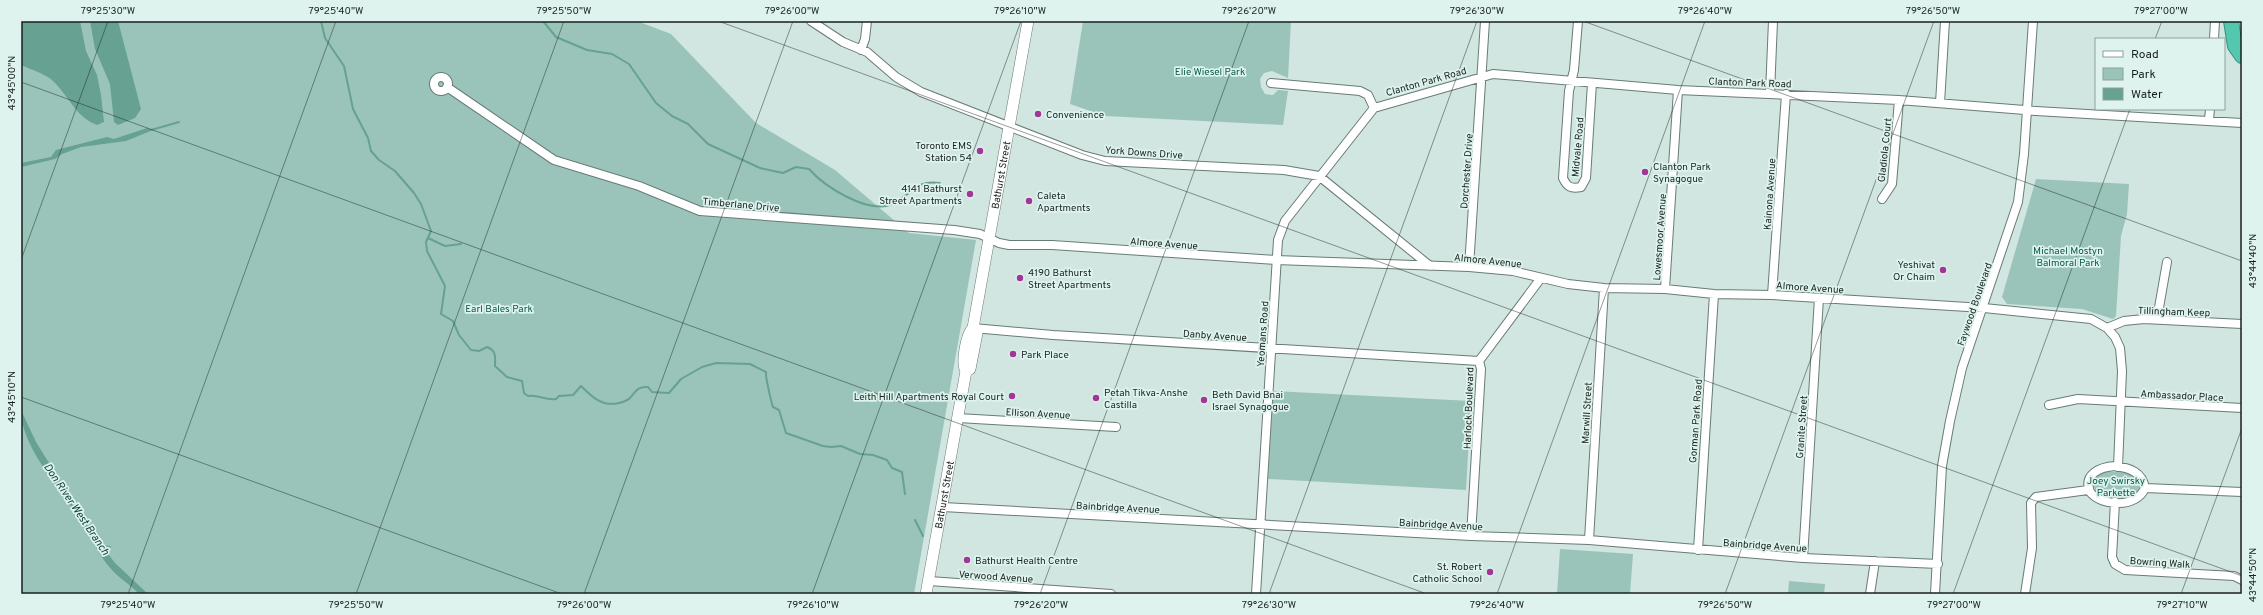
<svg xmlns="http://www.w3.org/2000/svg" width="2263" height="615" viewBox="0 0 2263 615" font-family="Overpass,sans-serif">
	<rect width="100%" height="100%" fill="#d1e6e0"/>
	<!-- green -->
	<path fill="#9ac4b9" d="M21,21H637L671,34L756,123L835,170L909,233L976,240L914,594H21Z
		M1083,21H1291L1288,78L1272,71L1264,73L1260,79L1261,87L1265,94L1273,95L1278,90L1288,91L1283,125L1105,116L1070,104Z
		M2036,179L2129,184L2127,214L2121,236L2116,316L2113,319L2082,309L2007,304L2002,297Z
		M1273,391L1471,401L1466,490L1268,479Z
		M2106,472H2128L2137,477L2140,487L2137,495C2122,500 2109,502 2095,492L2093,480L2100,473Z
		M1560,549L1633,554L1630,594H1557Z
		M1789,581L1825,584L1824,594H1788Z"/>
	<!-- water -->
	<path fill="#66a192" d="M21,21H80L86,51L97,75L101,95L104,122L97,125C76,117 69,97 55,83C47,74 32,70 21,65Z
		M90,21H118L141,109L135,118L118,125L114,122L110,84L95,49Z
		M147,128L153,130L126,141L81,147L62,154L55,159L21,167V163L51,157L56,150L107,137L114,139Z
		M21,410L36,442L73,502L99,535L106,551L115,563L148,594H139C131,585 120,579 112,570C98,555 90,535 80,519C60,488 21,447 21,410Z"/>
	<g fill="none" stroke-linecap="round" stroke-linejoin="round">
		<!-- stream -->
		<path stroke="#66a192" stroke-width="2" d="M321,21L325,38L344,66L353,109L368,138L371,151L379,160L395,171L414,193L421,204L431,231L426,242L427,251L445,286L441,314L453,321L459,335L471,350L479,351L487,347C497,351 495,357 495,366L507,377L522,381L524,393L528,396C538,394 546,401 556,399L559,396L573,395L581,386C592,397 602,407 619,403C623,402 627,401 630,398C636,391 638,386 648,387L652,392L669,393L681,379L702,367L716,363L750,364L766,372C765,376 772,405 773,407C775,408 777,409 779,410L786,433L823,446L831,447L841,446L860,454L873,455L887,460L892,468L902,472L905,494
			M543,21L556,37L587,50L612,54L629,64L656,103L672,116L688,124L708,144L760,168L783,173L796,167L809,169C824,186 868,215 892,204C913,195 914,179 940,183
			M151,130L179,122
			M428,238L445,246L461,244
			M915,520L923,536
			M101,546L110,547"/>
		<defs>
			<path id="minor" d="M811,21L843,42L867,52L896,77L921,92L1082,155L1105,161L1284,170L1319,176L1430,266
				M1578,21L1574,70L1569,91L1563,178C1567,187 1571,189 1581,187L1586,178L1592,83
				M2214,39L2215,21
				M861,50L865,39L867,21
				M434 84a7 7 0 1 1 14 0a7 7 0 1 1-14 0Z
				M1271,83L1360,91L1368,95L1374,108
				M447,87L554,160L639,186L700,211L954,230L980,234L999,243L1009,245H1052L1276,260L1469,267L1513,271L1568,284L1604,288L1665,289L1714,294L1772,295L1984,308L2091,319L2107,328L2115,337L2120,348L2122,371L2118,467
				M1770,93L1773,21
				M1940,103L1945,21
				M2209,120L2210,109
				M1882,199L1892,184L1899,100
				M1469,267L1485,21
				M1665,289L1678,90
				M1772,295L1786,94
				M2157,319L2167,262
				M973,328L1053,335L1479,361
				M2107,328L2124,321L2144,319L2242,324
				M1479,361L1541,278
				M2049,405L2078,399L2242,408
				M958,418L1116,427
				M2115,466C2130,468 2142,472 2145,488C2137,508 2102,507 2090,492C2083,474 2100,467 2115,466Z
				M2145,488L2242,492
				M2115,502L2112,557L2115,564L2125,570L2234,576L2242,580
				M943,507L1471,536L1589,540L1803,558L1938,564
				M1471,536L1481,369L1479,361
				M1589,540L1604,288
				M1698,550L1714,294
				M1803,558L1819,298
				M929,581L1111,594
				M1256,594L1278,240L1285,221L1374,108L1493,74L1678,90L1899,100L2036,111L2242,123
				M1870,594L1875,561
				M1935,594L1942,466L1950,421L1962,368L2018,202L2024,154L2033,21
				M2025,594L2032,548L2031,503L2036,497L2088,490"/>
			<g id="secondary">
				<path d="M966,371L970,369L977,333L973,328"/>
				<path id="s1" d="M926,594L966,371C961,363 966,335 973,328L1028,21"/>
			</g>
			<path id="motorway" d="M2231,21L2235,46L2242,56"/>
		</defs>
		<!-- minor casing -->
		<use href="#minor" stroke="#697b76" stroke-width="10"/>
		<!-- secondary casing -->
		<use href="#secondary" stroke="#697b76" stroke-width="12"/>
		<!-- motorway casing -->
		<use href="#motorway" stroke="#3f8e7d" stroke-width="16"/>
		<!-- minor -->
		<use href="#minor" stroke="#fff" stroke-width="8"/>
		<!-- secondary -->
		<use href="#secondary" stroke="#fff" stroke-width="11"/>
		<!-- motorway -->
		<use href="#motorway" stroke="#53c8af" stroke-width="14"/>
	</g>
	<!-- ticks -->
	<path fill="none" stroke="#19211f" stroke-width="1" stroke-opacity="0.45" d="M718,21L2242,576M1583,21L2242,261M2155,39L2162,21M21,82L1427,594M21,260L108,21M21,397L562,594M128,594L336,21M356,594L564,21M584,594L793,21M812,594L1021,21M1040,594L1249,21M1269,594L1477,21M1497,594L1705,21M1725,594L1934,21M1953,594L2130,109M2181,594L2242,428"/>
	<!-- markers -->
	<g fill="#a23696" stroke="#def3ed" stroke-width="1.5">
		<circle cx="1038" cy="114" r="4"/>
		<circle cx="980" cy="151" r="4"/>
		<circle cx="1645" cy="172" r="4"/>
		<circle cx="970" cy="194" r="4"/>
		<circle cx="1029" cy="201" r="4"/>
		<circle cx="1943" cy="270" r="4"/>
		<circle cx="1020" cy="278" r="4"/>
		<circle cx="1013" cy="354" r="4"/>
		<circle cx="1012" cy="396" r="4"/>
		<circle cx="1096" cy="398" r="4"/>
		<circle cx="1204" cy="400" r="4"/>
		<circle cx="967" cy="560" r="4"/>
		<circle cx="1490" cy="572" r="4"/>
	</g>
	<g text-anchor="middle" stroke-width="3.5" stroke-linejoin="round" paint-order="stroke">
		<!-- park labels -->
		<g font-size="10" fill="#085b4d" stroke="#def3ed">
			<text x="1210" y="75">Elie Wiesel Park</text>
			<text x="2068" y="254">Michael Mostyn<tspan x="2068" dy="12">Balmoral Park</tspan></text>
			<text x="499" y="312">Earl Bales Park</text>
			<text x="2116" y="484">Joey Swirsky<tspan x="2116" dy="12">Parkette</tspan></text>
		</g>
		<!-- street labels -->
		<g font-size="10" fill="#19211f" stroke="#def3ed">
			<text transform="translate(1426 81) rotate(-16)" y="4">Clanton Park Road</text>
			<text transform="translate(1750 82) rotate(2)" y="4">Clanton Park Road</text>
			<text transform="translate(1577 147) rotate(-85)" y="4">Midvale Road</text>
			<text transform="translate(1884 150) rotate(-84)" y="4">Gladiola Court</text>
			<text transform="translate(1144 152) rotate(4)" y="4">York Downs Drive</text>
			<text transform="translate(1466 171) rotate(-86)" y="4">Dorchester Drive</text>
			<text dy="4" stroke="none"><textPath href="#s1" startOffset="427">Bathurst Street</textPath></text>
			<text transform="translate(1769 194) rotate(-86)" y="4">Kainona Avenue</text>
			<text transform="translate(741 204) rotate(5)" y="4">Timberlane Drive</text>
			<text transform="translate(1659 237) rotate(-86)" y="4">Lowesmoor Avenue</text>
			<text transform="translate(1164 243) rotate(4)" y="4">Almore Avenue</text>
			<text transform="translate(1488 260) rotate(6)" y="4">Almore Avenue</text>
			<text transform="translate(1810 287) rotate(4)" y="4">Almore Avenue</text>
			<text transform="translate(1974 304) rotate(-71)" y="4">Faywood Boulevard</text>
			<text transform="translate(2174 311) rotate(2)" y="4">Tillingham Keep</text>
			<text transform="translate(1262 334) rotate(-86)" y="4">Yeomans Road</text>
			<text transform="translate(1215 335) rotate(4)" y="4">Danby Avenue</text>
			<text transform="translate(2182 395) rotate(3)" y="4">Ambassador Place</text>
			<text transform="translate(1468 408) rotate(-88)" y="4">Harlock Boulevard</text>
			<text transform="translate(1038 413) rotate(3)" y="4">Ellison Avenue</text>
			<text transform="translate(1586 413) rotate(-87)" y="4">Marwill Street</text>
			<text transform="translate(1695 421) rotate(-86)" y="4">Gorman Park Road</text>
			<text transform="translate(1801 427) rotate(-86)" y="4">Granite Street</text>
			<text dy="4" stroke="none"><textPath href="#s1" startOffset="101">Bathurst Street</textPath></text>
			<text transform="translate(1118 507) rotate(3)" y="4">Bainbridge Avenue</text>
			<text transform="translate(1441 524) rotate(3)" y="4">Bainbridge Avenue</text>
			<text transform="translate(1765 545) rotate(4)" y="4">Bainbridge Avenue</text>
			<text transform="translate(2160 562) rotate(4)" y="4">Bowring Walk</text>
			<text transform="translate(996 576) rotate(4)" y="4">Verwood Avenue</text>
		</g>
		<!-- poi labels -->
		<g font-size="10" fill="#19211f" stroke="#def3ed" text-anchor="start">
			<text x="1046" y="118">Convenience</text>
			<text x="972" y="149" text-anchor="end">Toronto EMS<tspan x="972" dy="12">Station 54</tspan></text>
			<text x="1653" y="170">Clanton Park<tspan x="1653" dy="12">Synagogue</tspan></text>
			<text x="962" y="192" text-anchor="end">4141 Bathurst<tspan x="962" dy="12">Street Apartments</tspan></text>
			<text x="1037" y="199">Caleta<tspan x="1037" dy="12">Apartments</tspan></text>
			<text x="1935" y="268" text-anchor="end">Yeshivat<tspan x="1935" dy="12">Or Chaim</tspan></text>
			<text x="1028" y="276">4190 Bathurst<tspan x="1028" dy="12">Street Apartments</tspan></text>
			<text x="1021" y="358">Park Place</text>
			<text x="1104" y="396">Petah Tikva-Anshe<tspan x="1104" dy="12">Castilla</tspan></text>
			<text x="1212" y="398">Beth David Bnai<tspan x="1212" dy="12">Israel Synagogue</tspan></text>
			<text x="1004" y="400" text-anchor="end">Leith Hill Apartments Royal Court</text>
			<text x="975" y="564">Bathurst Health Centre</text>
			<text x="1482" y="570" text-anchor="end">St. Robert<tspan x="1482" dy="12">Catholic School</tspan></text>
		</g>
		<!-- water labels -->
		<g font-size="11" font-style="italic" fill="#11453b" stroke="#def3ed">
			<text transform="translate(77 509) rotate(56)" y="4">Don River West Branch</text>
		</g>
	</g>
	<!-- border -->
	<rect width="2263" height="615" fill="none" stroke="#def3ed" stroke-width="44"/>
	<!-- legend -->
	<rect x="2095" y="38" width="130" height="72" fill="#def3ed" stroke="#8f9f9b"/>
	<rect x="2103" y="51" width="20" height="6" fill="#ffffff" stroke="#8f9f9b"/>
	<text x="2131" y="58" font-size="12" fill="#19211f">Road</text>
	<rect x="2103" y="68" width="20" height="12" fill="#9ac4b9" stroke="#8f9f9b"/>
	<text x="2131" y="78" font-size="12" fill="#19211f">Park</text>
	<rect x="2103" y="88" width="20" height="12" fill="#66a192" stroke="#8f9f9b"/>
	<text x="2131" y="98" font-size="12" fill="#19211f">Water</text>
	<rect x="22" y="22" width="2219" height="571" fill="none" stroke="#19211f" stroke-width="1.5"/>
	<g font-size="10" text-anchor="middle" fill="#19211f">
		<text x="108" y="14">79°25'30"W</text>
		<text x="336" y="14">79°25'40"W</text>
		<text x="564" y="14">79°25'50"W</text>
		<text x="792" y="14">79°26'00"W</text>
		<text x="1020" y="14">79°26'10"W</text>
		<text x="1249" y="14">79°26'20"W</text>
		<text x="1477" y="14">79°26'30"W</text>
		<text x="1705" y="14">79°26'40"W</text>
		<text x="1933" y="14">79°26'50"W</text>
		<text x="2161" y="14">79°27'00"W</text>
		<text transform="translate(11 83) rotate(-90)" y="4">43°45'00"N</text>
		<text transform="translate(2252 261) rotate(-90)" y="4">43°44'40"N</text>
		<text transform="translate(11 397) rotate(-90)" y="4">43°45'10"N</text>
		<text transform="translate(2252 575) rotate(-90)" y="4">43°44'50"N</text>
		<text x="128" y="608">79°25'40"W</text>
		<text x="356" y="608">79°25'50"W</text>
		<text x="584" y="608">79°26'00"W</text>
		<text x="813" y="608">79°26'10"W</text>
		<text x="1041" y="608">79°26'20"W</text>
		<text x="1269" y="608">79°26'30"W</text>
		<text x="1497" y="608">79°26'40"W</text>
		<text x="1725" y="608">79°26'50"W</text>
		<text x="1954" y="608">79°27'00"W</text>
		<text x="2182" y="608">79°27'10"W</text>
	</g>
</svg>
